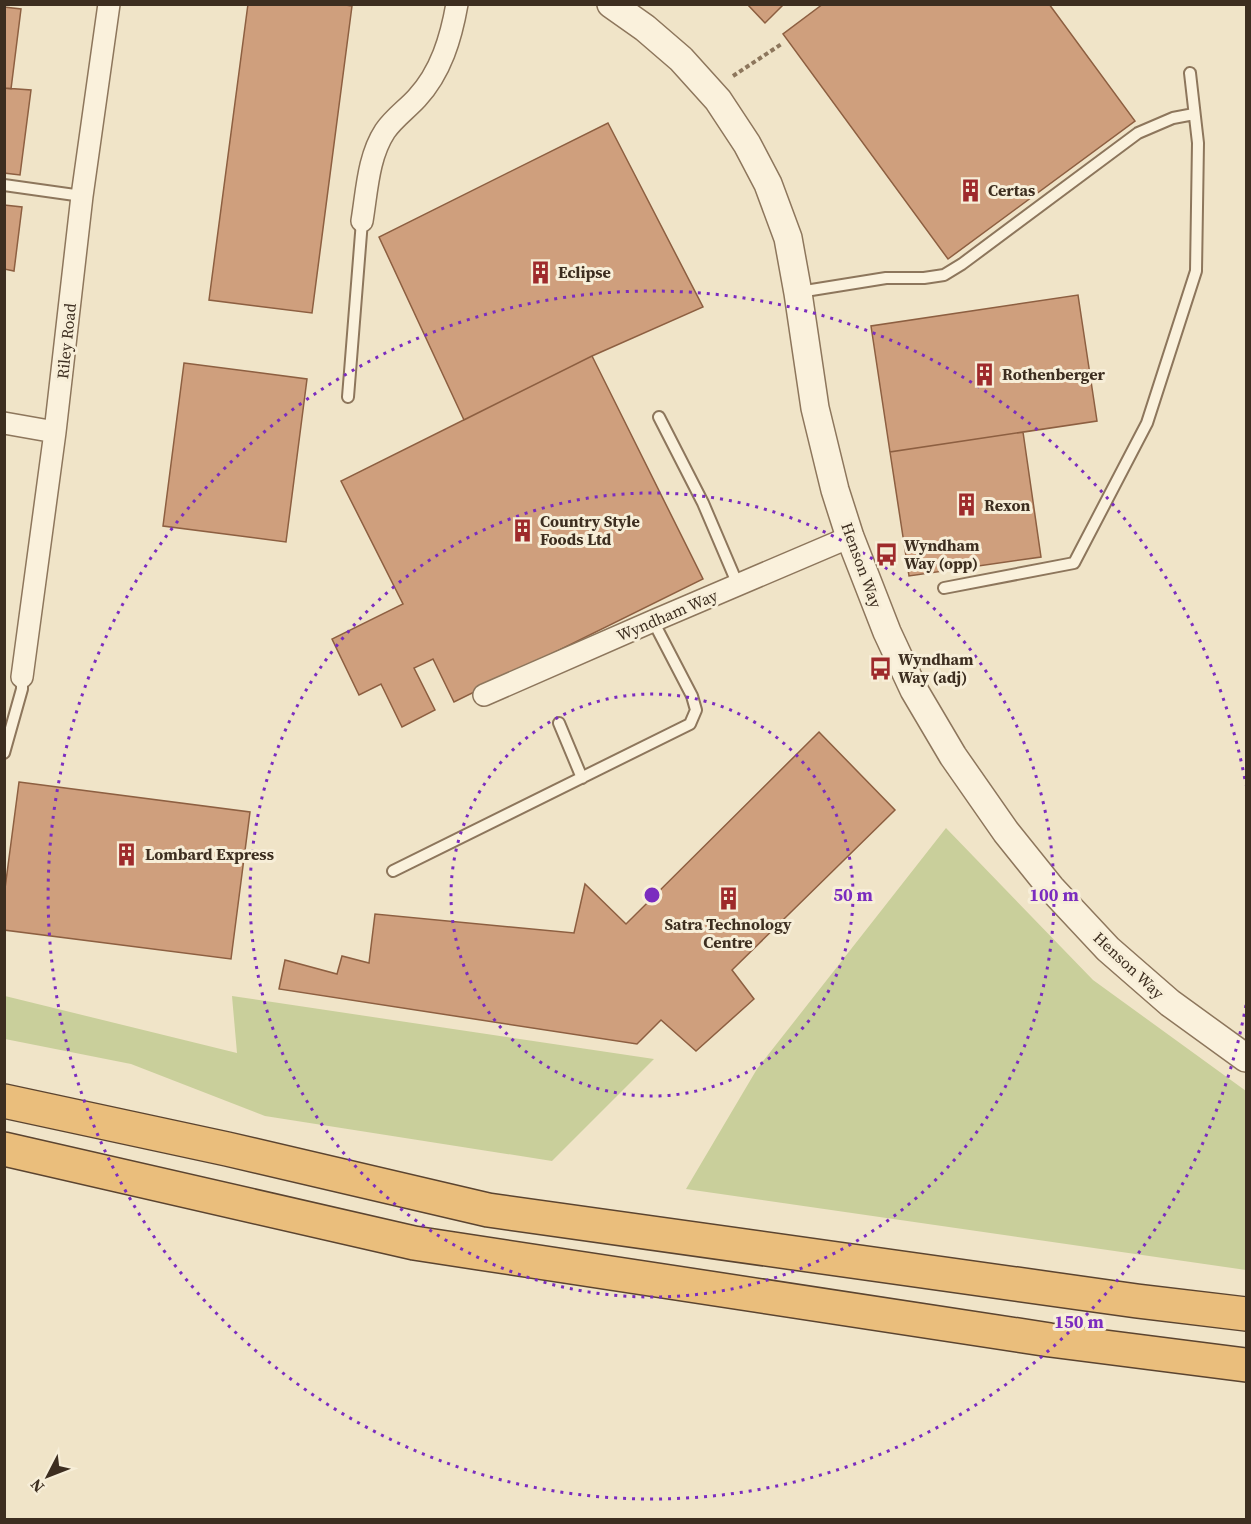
<svg xmlns="http://www.w3.org/2000/svg" width="1251" height="1524" viewBox="0 0 1251 1524" font-family="'Source Serif 4',serif">
	<rect width="100%" height="100%" fill="#f0e4c8"/>
	<!-- green -->
	<path fill="#c9cf9b" d="M946,828L1093,980L1246,1091V1270L686,1189L757,1069Z
		M5,996L237,1053L232,996L654,1059L552,1161L265,1116L131,1064L5,1039Z"/>
	<!-- building -->
	<path fill="#cf9f7d" stroke="#8d5f41" stroke-width="1.5" d="M248,4H339L352,6L312,313L209,300Z
		M747,4H784L765,23Z
		M823,4H1049L1135,121L948,259L783,34Z
		M4,7L21,9L11,89L4,88Z
		M4,88L31,90L20,175L4,173Z
		M608,123L703,307L592,356L464,420L379,237Z
		M4,205L22,207L14,271L4,269Z
		M1078,295L1097,421L890,452L871,326Z
		M592,356L703,579L454,702L433,659L414,668L435,710L402,727L381,684L359,695L332,639L403,604L341,481Z
		M184,363L307,379L286,542L163,526Z
		M1023,432L1041,557L909,576L890,452Z
		M819,732L895,810L732,970L754,999L696,1051L661,1020L637,1044L279,989L285,960L337,974L342,956L369,963L375,914L574,933L585,884L626,924Z
		M19,782L250,812L231,959L4,930V896Z"/>
	<g fill="none" stroke-linecap="round" stroke-linejoin="round">
		<defs>
			<path id="service" d="M4,185L82,196
				M799,292L886,278H924L944,275L962,264L1138,133L1173,118L1194,114
				M348,397L362,221
				M659,417L703,503L738,585
				M944,588L1074,563L1147,423L1196,271L1198,143L1190,73
				M559,723L582,778
				M4,753L22,689V677
				M393,871L690,724L696,710L692,696L653,621"/>
			<path id="minor" d="M362,221C367,191 368,157 385,131C394,118 407,109 417,98C441,72 451,38 457,4
				M4,423L55,432
				M22,677L55,432L82,196L109,4
				M484,695L653,621L850,537"/>
			<path id="tertiary" d="M611,4L645,28L681,59L718,100L747,144L768,184L788,238L798,293L815,408L835,490L850,537L887,632L914,690L953,756L1006,832L1051,888L1108,949L1170,1003L1246,1058"/>
			<path id="trunk" d="M4,1101L227,1149L488,1210L1137,1301L1246,1314
				M4,1149L414,1243L1050,1340L1246,1365"/>
		</defs>
		<!-- service casing -->
		<use href="#service" stroke="#8d765c" stroke-width="14"/>
		<!-- minor casing -->
		<use href="#minor" stroke="#8d765c" stroke-width="24"/>
		<!-- tertiary casing -->
		<use href="#tertiary" stroke="#8d765c" stroke-width="30"/>
		<!-- trunk casing -->
		<use href="#trunk" stroke="#5b4430" stroke-width="36"/>
		<!-- path -->
		<path stroke="#8d765c" stroke-width="4" stroke-dasharray="4.5 3" stroke-linecap="butt" d="M733,76L783,43"/>
		<!-- service -->
		<use href="#service" stroke="#faf1dc" stroke-width="10"/>
		<!-- minor -->
		<use href="#minor" stroke="#faf1dc" stroke-width="21"/>
		<!-- tertiary -->
		<use href="#tertiary" stroke="#faf1dc" stroke-width="27"/>
		<!-- trunk -->
		<use href="#trunk" stroke="#eabe7c" stroke-width="33"/>
	</g>
	<!-- distance rings -->
	<g fill="none" stroke="#7b2cbf" stroke-width="3" stroke-dasharray="3 6">
		<circle cx="652" cy="895" r="201"/>
		<circle cx="652" cy="895" r="402"/>
		<path d="M1246 1005A604 604 0 1 1 1246 785"/>
	</g>
	<!-- icons -->
	<defs>
		<symbol id="building-bare" viewBox="-9 -9 18 18"><path d="M-4-6H4V6H1V3H-1V6H-4ZM-2.5-4.3h1.7v1.8h-1.7ZM.8-4.3h1.7v1.8H.8ZM-2.5-1h1.7V.8h-1.7ZM.8-1h1.7V.8H.8Z" fill="#9e2a2b" stroke="#f7eed8" stroke-width="2.5" paint-order="stroke"/></symbol>
		<symbol id="bus-bare" viewBox="-9 -9 18 18"><path d="M-5-6H5V4H4V6H2V4H-2V6H-4V4H-5ZM-3.5-4V0h7V-4ZM-3.5 1.2v1.5H-2V1.2ZM2 1.2v1.5H3.5V1.2Z" fill="#9e2a2b" stroke="#f7eed8" stroke-width="2.5" paint-order="stroke"/></symbol>
	</defs>
	<g fill-rule="evenodd">
		<use href="#building-bare" x="954" y="174" width="33" height="33"/>
		<use href="#building-bare" x="524" y="256" width="33" height="33"/>
		<use href="#building-bare" x="968" y="358" width="33" height="33"/>
		<use href="#building-bare" x="950" y="488" width="33" height="33"/>
		<use href="#building-bare" x="506" y="514" width="33" height="33"/>
		<use href="#bus-bare" x="870" y="538" width="33" height="33"/>
		<use href="#bus-bare" x="864" y="652" width="33" height="33"/>
		<use href="#building-bare" x="110" y="838" width="33" height="33"/>
		<use href="#building-bare" x="712" y="882" width="33" height="33"/>
	</g>
	<g text-anchor="middle" stroke-width="6" stroke-linejoin="round" paint-order="stroke">
		<!-- poi labels -->
		<g font-size="16" font-weight="bold" fill="#3d2e20" stroke="#f7eed8" text-anchor="start">
			<text x="988" y="196">Certas</text>
			<text x="558" y="278">Eclipse</text>
			<text x="1002" y="380">Rothenberger</text>
			<text x="984" y="511">Rexon</text>
			<text x="540" y="527">Country Style<tspan x="540" dy="18">Foods Ltd</tspan></text>
			<text x="904" y="551">Wyndham<tspan x="904" dy="18">Way (opp)</tspan></text>
			<text x="898" y="665">Wyndham<tspan x="898" dy="18">Way (adj)</tspan></text>
			<text x="145" y="860">Lombard Express</text>
			<text x="728" y="930" text-anchor="middle">Satra Technology<tspan x="728" dy="18">Centre</tspan></text>
		</g>
		<!-- street labels -->
		<g font-size="16" fill="#3d2e20" stroke="#f7eed8">
			<text transform="translate(66 341) rotate(-84)" y="6">Riley Road</text>
			<text transform="translate(862 565) rotate(70)" y="6">Henson Way</text>
			<text transform="translate(667 615) rotate(-23)" y="6">Wyndham Way</text>
			<text transform="translate(1129 965) rotate(43)" y="6">Henson Way</text>
		</g>
	</g>
	<circle cx="652" cy="895" r="9" fill="#7b2cbf" stroke="#f7eed8" stroke-width="3"/>
	<g font-size="18" text-anchor="middle" font-weight="bold" fill="#7b2cbf" stroke="#f7eed8" stroke-width="6" stroke-linejoin="round" paint-order="stroke">
		<text x="853" y="901">50 m</text>
		<text x="1054" y="901">100 m</text>
		<text x="1079" y="1328">150 m</text>
	</g>
	<!-- border -->
	<rect width="1251" height="1524" fill="none" stroke="#3d2e20" stroke-width="12"/>
	<!-- north arrow -->
	<g transform="translate(48 1476) rotate(228)" stroke="#f7eed8" stroke-width="4.5" paint-order="stroke">
	<path d="M0-4.5L10 22L0 15L-10 22Z" fill="#3d2e20"/>
	<text y="-9" font-size="16" font-weight="bold" text-anchor="middle" fill="#3d2e20">N</text>
	</g>
</svg>
